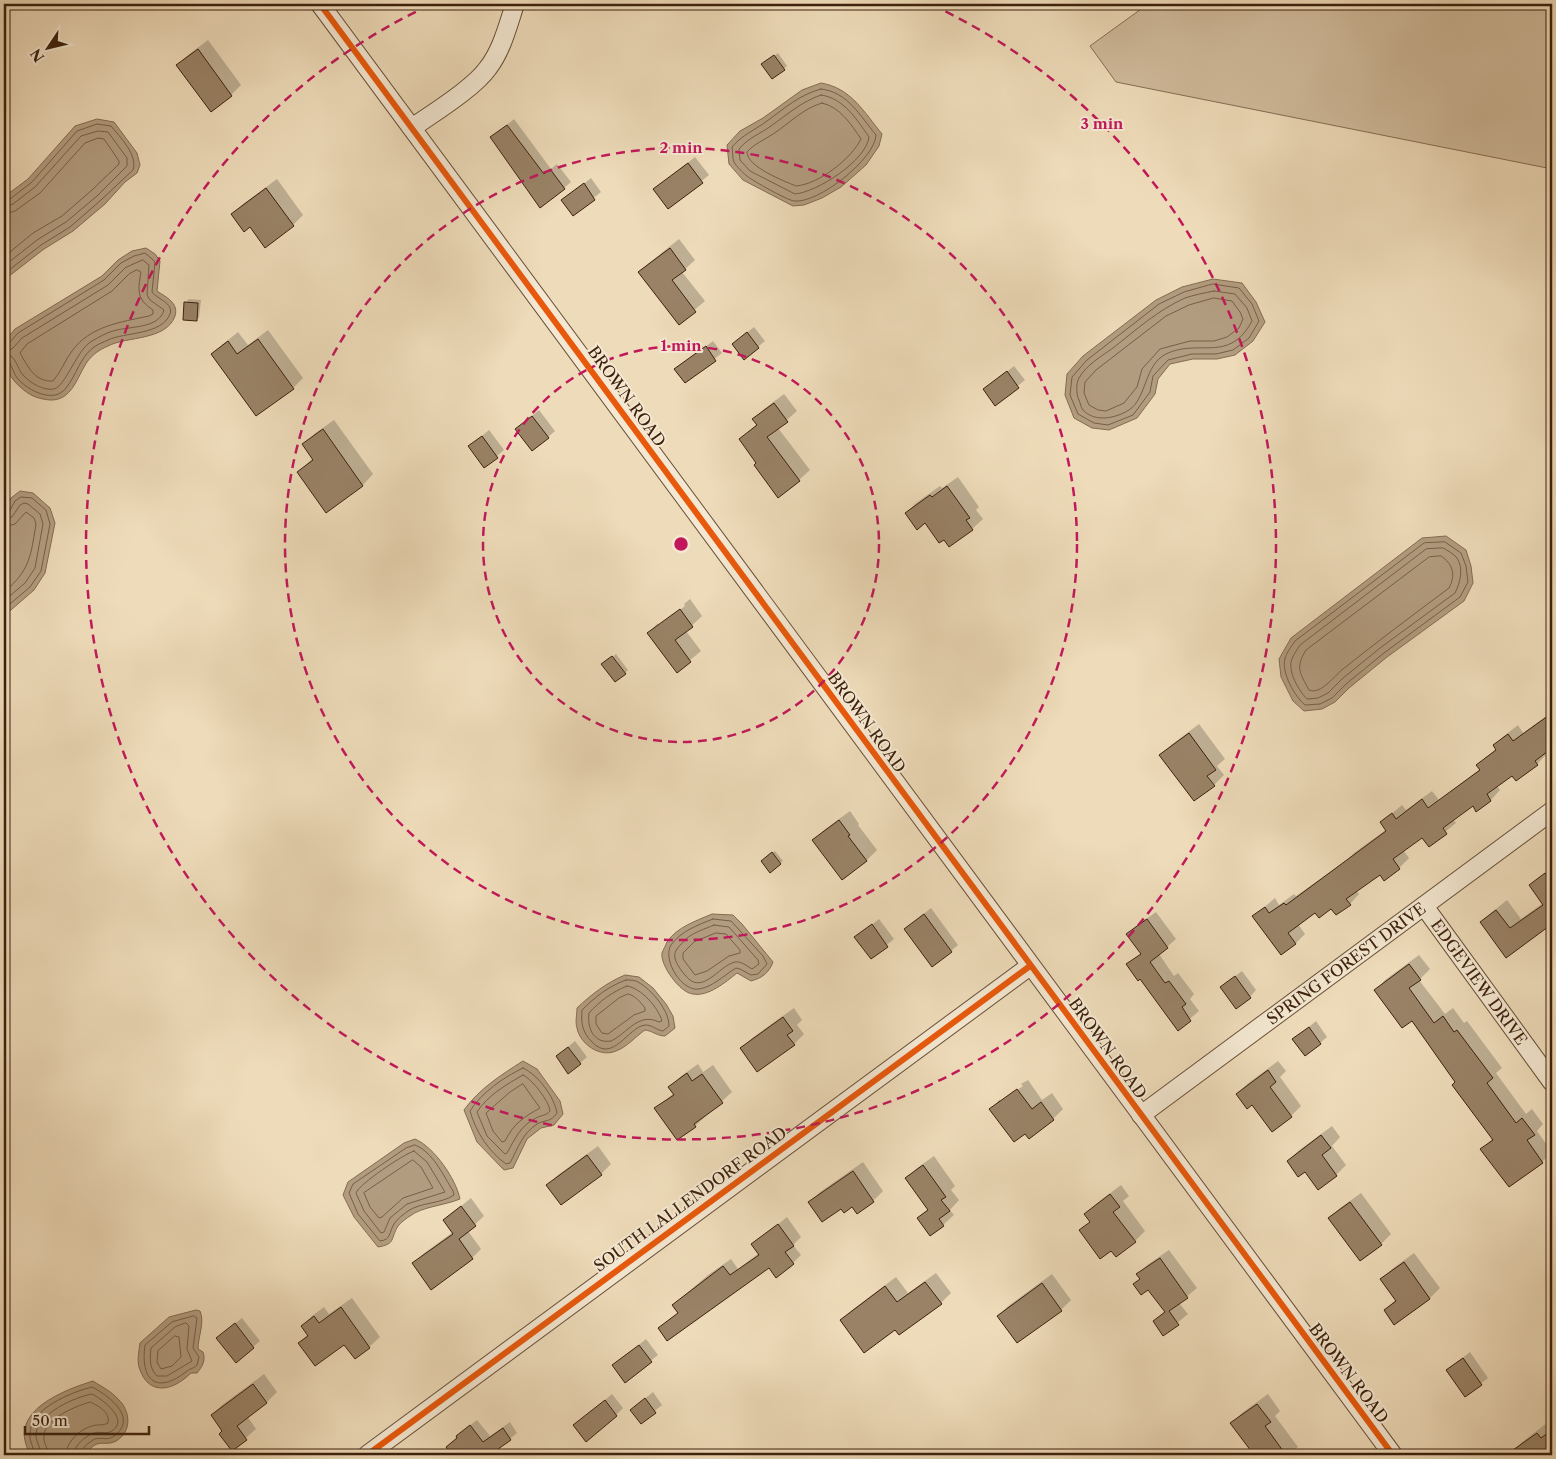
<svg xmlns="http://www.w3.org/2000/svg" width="1556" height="1459" viewBox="0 0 1556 1459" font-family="'Libre Caslon Text',serif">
	<rect width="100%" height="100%" fill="#eedbb9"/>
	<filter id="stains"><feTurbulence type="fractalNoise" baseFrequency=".004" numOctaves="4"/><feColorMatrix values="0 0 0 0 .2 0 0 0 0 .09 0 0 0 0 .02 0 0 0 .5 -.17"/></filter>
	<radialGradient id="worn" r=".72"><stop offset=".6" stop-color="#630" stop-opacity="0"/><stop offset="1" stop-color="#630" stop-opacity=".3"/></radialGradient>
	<!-- green -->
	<path fill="#d0bb9c" stroke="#866e54" d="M1148,4H1552V169L1116,82L1090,46Z"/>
	<!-- water -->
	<path fill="#b29c7f" stroke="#836b51" d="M821,83C851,88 864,112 882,134L879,146L866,165L841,187L822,198L804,205L793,206L743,180L729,164L727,145L740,131L763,118L802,90Z
		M97,119L114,122L137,153L140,165L137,173L125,182L105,204L73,231L44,249L4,280V197L28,179L75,126Z
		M146,248L155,254L160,261L157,291C166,297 179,303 175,316C166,341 127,336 108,346C99,350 93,354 87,362C77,377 72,401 50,400C40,399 33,397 25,391C6,376 4,365 4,342L15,329L102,276L118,260L132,251Z
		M1213,279L1242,283L1256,302L1265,322L1253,341L1235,355L1217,359H1193L1170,364L1158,379L1155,394L1137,418L1109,430L1092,428L1074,418L1065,395L1067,374L1083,356L1156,300L1182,287Z
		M20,491L33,493L50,508L55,523L45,573L34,590L4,616V512L11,498Z
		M1446,536L1466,550L1471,566L1473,583L1464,601L1387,657L1349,688L1335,702L1322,709L1304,711L1293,701L1281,677L1279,659L1291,638L1422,538Z
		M712,914L733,915L742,924L773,962C769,973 762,978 751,981L737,973C726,982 708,997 693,994C680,993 660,965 662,953C663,950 666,945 667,942C677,927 696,921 712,914Z
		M625,975L639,977L653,988L666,1004L673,1016L675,1028L665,1036C657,1036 653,1031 645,1030C635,1037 627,1047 616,1051C600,1058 580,1044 577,1028C575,1022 577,1014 577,1008C592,994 606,983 625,975Z
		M523,1061L537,1069L560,1101L563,1114L554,1125L541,1128L527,1139L513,1168L504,1170L477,1142L464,1110C479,1089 501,1075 523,1061Z
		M415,1139C434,1147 456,1179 460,1199C446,1205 421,1207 410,1216C407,1218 401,1222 398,1226C390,1239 396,1244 378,1247L354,1217L343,1195L348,1182L404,1143Z
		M196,1310L200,1311C205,1322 198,1337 198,1349L203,1352C206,1361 202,1367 197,1373H191C173,1391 148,1397 139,1367C137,1360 139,1351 140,1343L169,1317Z
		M93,1381C102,1387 111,1391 118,1399C131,1411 132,1432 116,1441C109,1445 103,1442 97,1444C91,1446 87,1454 81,1455C72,1458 42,1455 31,1455C5,1413 61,1391 93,1381Z"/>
	<!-- shadow -->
	<path fill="#0003" d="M208,40L241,85L231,95L178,65L188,55Z
		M778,53L787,66L772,78L766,62Z
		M514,119L551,169L557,164L571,182L564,188L492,137Z
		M695,157L709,175L668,208L655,189Z
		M591,178L601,192L574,214L563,200Z
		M277,179L303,215L293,225H250L233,214L243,204Z
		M679,239L695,260L682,272L705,301L679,323L640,272L649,263Z
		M189,299L201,300L199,317L196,320L184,319L186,302Z
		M754,327L765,341L758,347L740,338Z
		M268,330L303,378L293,388L212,354L223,344L238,332L248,345Z
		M713,341L722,353L685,382L676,369Z
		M1014,366L1025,380L995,404L985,389Z
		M784,394L797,411L778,428L810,470L799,480L758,463L741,439L757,424L754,419L764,409Z
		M539,410L555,431L548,437L516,429Z
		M334,420L373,474L363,485L326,511L298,472L313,458L304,445L314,434Z
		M489,430L504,450L485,466L470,446Z
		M958,477L979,507L976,510L983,519L972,529L950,545L926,521L906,513L916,503L940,486L942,488Z
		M690,599L702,616L686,631L701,651L677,671L649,633L658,623V626L685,606L684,604Z
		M616,654L628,670L625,673L606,662Z
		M1552,712V746L1545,752L1546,755L1537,764L1512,774L1497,786L1500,790L1491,800L1477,810L1473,805L1453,819L1456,823L1429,845L1423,836L1403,850L1409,858L1399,868L1384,879L1380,873L1356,890L1359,894L1350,904L1315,911L1298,924L1305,934L1296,943L1254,916L1275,898L1279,905L1294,894L1296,896L1347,860L1354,853L1387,829L1382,822L1402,805L1406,810L1432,791L1439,800L1480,769L1477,765L1497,748L1495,745L1504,736L1518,725L1523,733Z
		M1199,724L1225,759L1217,766L1224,775L1214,785L1161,755L1171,745Z
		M850,811L859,824L858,825L877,850L867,860L842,878L814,840L824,830Z
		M775,851L783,861L780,863L765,858Z
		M1552,867V923L1507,956L1481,922L1492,912L1507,900L1521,919L1543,903L1530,886Z
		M931,908L958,945L951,951L905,929Z
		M1156,912L1176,939L1159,954L1174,976L1178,973L1194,994L1190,999L1199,1011L1178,1029L1140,978L1128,965L1141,953L1128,934L1136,926Z
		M879,919L894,939L871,958L856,937Z
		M1419,955L1430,969L1419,980L1445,1014L1453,1008L1464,1023L1467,1021L1502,1068L1496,1073L1526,1114L1532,1109L1543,1124L1537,1131L1552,1152L1542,1162L1510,1186L1482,1149L1493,1138L1457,1081L1412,1019L1376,990L1385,980Z
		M1242,971L1256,990L1250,997L1221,987Z
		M794,1008L802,1020L797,1025L804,1034L794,1044L742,1048L752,1038Z
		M1316,1021L1327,1037L1320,1043L1294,1039Z
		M575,1041L587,1057L580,1063L557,1056Z
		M1278,1061L1286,1071L1280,1077L1301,1106L1291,1116L1252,1103L1237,1094L1247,1084Z
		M698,1064L703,1072L713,1065L732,1092L695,1126L656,1108L674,1093L670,1087L680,1077Z
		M1028,1080L1042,1100L1052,1093L1063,1109L1053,1119L1029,1137L991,1109L1000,1099V1102L1023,1086L1021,1084Z
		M1332,1126L1340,1137L1332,1146L1346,1165L1336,1175L1305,1170L1288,1161L1298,1151Z
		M598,1146L611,1164L601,1174L561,1203L548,1185L558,1175Z
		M934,1156L955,1186L951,1190L959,1200L950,1210L954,1215L943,1225L930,1235L918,1218L929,1208L907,1178L917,1168Z
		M863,1162L883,1191L873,1201L841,1207L810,1202L820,1192Z
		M1121,1185L1129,1196L1123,1201L1145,1231L1135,1241L1112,1249L1081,1231L1091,1221L1086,1214L1096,1204Z
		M1361,1193L1391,1234L1381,1244L1329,1218L1340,1208Z
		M471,1198L484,1216L468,1231L481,1249L472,1258L414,1263L423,1254L453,1232L444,1220Z
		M787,1217L801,1237L793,1245L801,1255L793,1263L776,1276L769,1266L660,1328L679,1312L673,1305L708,1275L731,1259L738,1269L759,1253L753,1245Z
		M1169,1250L1197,1288L1179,1303L1188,1314L1164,1334L1154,1322L1165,1311L1148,1288L1135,1284L1141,1278L1138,1275L1147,1265Z
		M1414,1253L1440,1288L1430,1298L1395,1323L1386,1310L1396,1299L1382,1279L1392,1269Z
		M936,1273L951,1293L941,1303L896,1329L841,1321L852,1310L896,1277L908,1293Z
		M1052,1274L1071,1300L1061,1310L998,1316L1008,1306Z
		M352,1298L380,1337L369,1347L355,1357L345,1343H299L308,1334L302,1326L312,1316L324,1307L329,1314Z
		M242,1318L260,1341L253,1347L224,1332Z
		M646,1339L658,1355L625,1381L614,1365Z
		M1470,1352L1488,1378L1465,1396L1447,1370Z
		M264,1374L277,1392L267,1402L247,1416L256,1429L232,1450L224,1431L212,1415L222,1405Z
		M653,1392L662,1405L641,1422L631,1410Z
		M612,1394L623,1408L616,1415L575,1425Z
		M1268,1394L1280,1411L1275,1416L1298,1447L1289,1455H1255L1232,1423L1242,1413Z
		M477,1420L490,1436L510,1422L517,1433L510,1439L485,1455H453L447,1447L464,1430Z
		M1547,1423L1552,1429V1455H1515L1512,1452L1522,1442Z"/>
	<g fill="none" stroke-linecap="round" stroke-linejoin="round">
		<!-- shore -->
		<path stroke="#785e46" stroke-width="1" d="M821,89C848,92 860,116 876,135C875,159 818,204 794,201C787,200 753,181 747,176C743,173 736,166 734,162C732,158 733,151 732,147C742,135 755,130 767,121C785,108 799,95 821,89Z
			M821,95C844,98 857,120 869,137C866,161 817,192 795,194L750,171L740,160L739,149C748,138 760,134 771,126C788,114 801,102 821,95Z
			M822,103C840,107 851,124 861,139C851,159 819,184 796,186C784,181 747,167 747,152C754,144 764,140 773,134C790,123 802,109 822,103Z
			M4,200L10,199L32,182L77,131L97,124L111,126C120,137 138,155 133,170L101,200L70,227L41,245L4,274
			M4,207L13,204L35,187L81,136L98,131L108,132L127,158V166L97,196L66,222L37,240L4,266
			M4,214L15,211L40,193L85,143L98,138L104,139L119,161V164L92,190L62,216L33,233L4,257
			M143,260L149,265L147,295L150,300L164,310C159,329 129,326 113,331C106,333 99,337 92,341C77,349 66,386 54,389C44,391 30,383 23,375C17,368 17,359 8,354V351L13,348L22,338L108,285L125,268Z
			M137,270L141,272C138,290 136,299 153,310V314L149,316C121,322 90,326 72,351C65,360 61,372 53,381C35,382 28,367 20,353L27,344L112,291L129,274Z
			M1213,284L1239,288L1252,304L1259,321L1249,338L1233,350L1216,354H1192L1168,360L1153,376L1150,392L1133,415L1108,425L1094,423L1078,414L1070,395L1072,377L1087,360L1159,304L1184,292Z
			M1214,291L1235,294L1247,308L1252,321C1229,364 1199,338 1166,354C1144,365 1147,398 1129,410C1116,418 1095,423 1083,410C1081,408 1080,402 1079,400C1076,394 1076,383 1079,378C1086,365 1102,356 1113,348C1136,330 1158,310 1185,298C1194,295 1204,293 1214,291Z
			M1214,298L1232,301L1240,312L1243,319L1239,328L1227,337L1214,341H1190L1160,349L1142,369L1137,387L1124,403L1106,411L1098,410L1089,405L1084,393L1085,382L1096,370L1166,316L1189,305Z
			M4,345L9,343L18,333L104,280L121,263L134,256L145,253L151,258L155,262L152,292C157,299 174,303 170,314C162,335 125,332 108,340C104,342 98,344 94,347C80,357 76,376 66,388C54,404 29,391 18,379C14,375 13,368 9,362L4,361
			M4,513L9,512L15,501L21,497L32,498L46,510L50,524L41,571L30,587L4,609
			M4,519L12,517L20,505L24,503L28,504L40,514L43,524L35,568L25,583L4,601
			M4,527L15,524L26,512L34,518L36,524C31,555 30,571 4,592
			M1445,542L1461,553L1466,566L1468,582L1460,597L1384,653L1346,684L1332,698L1320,704L1305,705C1295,697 1281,672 1285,659C1286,653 1292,646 1295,641L1424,543Z
			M1443,548C1447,550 1454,554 1457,558C1464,569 1460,583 1455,593L1380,648L1342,679L1328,693L1318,698L1307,699C1299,691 1287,671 1292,659C1293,655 1297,650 1300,645L1426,549Z
			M1441,556C1453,564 1456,575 1449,588C1413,615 1378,641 1343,669C1334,676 1321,695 1309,690C1300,673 1295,668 1306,650L1429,557Z
			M713,919L731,921L763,956L767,964L758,974L751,975L740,969L736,968C724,975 713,987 699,989C682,992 662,960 671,945C681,931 698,925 713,919Z
			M714,925L729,927L758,960L759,964L752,969C747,966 741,961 735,962C718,966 702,997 685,975C681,970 676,964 675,958C673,950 681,945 686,939C694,932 705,929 714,925Z
			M716,933L726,934L740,950V953L729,956L707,971L695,975L683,959V953L694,942Z
			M626,980C630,980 635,980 638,982C652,990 669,1010 669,1026L663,1031C656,1030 653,1025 645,1025C628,1027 613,1064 592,1042C582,1032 581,1023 582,1010C595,997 609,986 626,980Z
			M627,986C641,988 658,1007 662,1021L659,1022C638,1012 628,1033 611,1041C593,1044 587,1027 589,1013C600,1001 612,992 627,986Z
			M628,994C635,995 641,1003 645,1008V1011L634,1015L608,1034L602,1033L596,1024V1016L619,998Z
			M523,1068C538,1075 554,1096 557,1113C550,1123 546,1119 537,1124C522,1134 518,1148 510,1163L506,1164C488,1151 476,1132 470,1111C481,1093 504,1077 523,1068Z
			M523,1075C532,1079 549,1101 550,1111C546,1116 541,1115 536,1118C520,1126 515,1139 507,1153L505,1154L487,1136L477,1112C487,1096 507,1084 523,1075Z
			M523,1084L540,1108C524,1117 514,1123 505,1141L502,1142L493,1131L486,1113L510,1092Z
			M415,1145C433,1152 443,1175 453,1191L454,1195C441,1204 421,1202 408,1211C404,1214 397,1219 394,1224C389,1232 391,1240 380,1241L358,1214L349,1193L353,1184L406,1148Z
			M414,1151L427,1162L445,1192L407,1204L390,1218L384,1232L381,1233L364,1211L356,1193C359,1184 404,1154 414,1151Z
			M413,1160L421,1167L433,1188L403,1198L382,1217L379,1218L370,1207L364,1193Z
			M194,1316L197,1318L193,1348L199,1357L197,1365C193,1369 191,1368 187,1371C157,1395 140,1381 145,1345L172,1322Z
			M186,1323L189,1326L187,1349L192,1361L167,1376H157C149,1368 150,1359 151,1348L175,1327Z
			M175,1336L179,1337L181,1357L172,1366L161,1369L157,1362L158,1351Z
			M35,1455C34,1447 29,1442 30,1433C31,1408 72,1392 92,1387C108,1395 139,1418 114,1436C108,1441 102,1437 95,1439C89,1442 80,1449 80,1455
			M41,1455C41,1447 35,1441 36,1433C39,1413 75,1397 92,1394C102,1399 132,1421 110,1432C105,1434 99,1431 94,1433C85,1436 74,1446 73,1455
			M49,1455C48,1448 43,1443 44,1436C44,1419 76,1406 90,1402C99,1406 110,1412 108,1423C103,1426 98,1424 92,1426C80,1429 66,1442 66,1455"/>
	</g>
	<!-- building -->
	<path fill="#998266" stroke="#3d210d" d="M198,49L232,96L211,112L176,65Z
		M774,55L785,70L772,79L761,64Z
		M507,125L544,174L550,169L565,189L540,208L490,137Z
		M688,163L703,183L668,209L653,189Z
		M584,183L595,200L573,216L561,200Z
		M266,188L294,226L265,248L250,227L244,232L231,214Z
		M670,248L686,270L672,280L696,312L679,325L638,272Z
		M184,302L198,303L197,321L183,320Z
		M747,332L759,348L744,360L732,344Z
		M258,339L294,389L256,416L211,354L228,341L237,354Z
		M706,346L716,361L685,383L674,369Z
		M1007,371L1019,388L995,406L983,389Z
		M774,403L788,422L767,437L800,481L778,498L754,465L756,463L739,439L757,425L752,419Z
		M532,416L549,438L532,451L515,429Z
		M323,429L363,486L326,513L297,472L313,460L302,444Z
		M482,436L498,458L484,468L468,446Z
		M947,486L970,518L966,520L973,530L949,547L944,540L939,543L925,523L917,530L905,513L930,495L932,497Z
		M680,609L693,627L675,640L691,662L677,673L647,633Z
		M612,656L626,674L615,682L601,664Z
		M1552,713V748L1535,761L1538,765L1516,781L1512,776L1487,794L1491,801L1476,812L1473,806L1443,828L1447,834L1429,847L1422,838L1393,859L1400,869L1384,881L1380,875L1346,899L1351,905L1336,915L1331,909L1319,918L1315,913L1288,933L1296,944L1281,955L1252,916L1265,907L1269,913L1284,903L1286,905L1386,831L1380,822L1392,813L1396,819L1422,799L1428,808L1480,770L1476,765L1496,750L1493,745L1508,734L1513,741Z
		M1189,733L1216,770L1207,776L1215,786L1194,801L1159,755Z
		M839,820L850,835L848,836L867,861L842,880L812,840Z
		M772,852L781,864L770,873L761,861Z
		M1545,873L1552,883V924L1506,958L1480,922L1496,910L1510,928L1543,905L1529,885Z
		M924,914L952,952L932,967L904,929Z
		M1147,919L1168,948L1150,962L1165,983L1169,981L1186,1004L1182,1007L1191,1021L1178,1031L1140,979L1138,981L1126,964L1141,954L1126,934Z
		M872,924L888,947L871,959L854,937Z
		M1409,964L1421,980L1409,988L1434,1023L1443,1016L1454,1032L1457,1030L1493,1078L1487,1083L1516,1123L1522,1118L1535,1135L1527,1140L1543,1163L1509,1187L1480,1149L1493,1140L1452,1085L1455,1082L1412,1021L1402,1028L1374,990Z
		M1235,976L1251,998L1236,1009L1220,987Z
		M783,1017L793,1031L787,1035L795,1045L757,1072L740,1048Z
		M1309,1027L1321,1044L1305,1056L1292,1039Z
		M568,1047L581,1064L568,1074L556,1056Z
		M1268,1070L1276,1082L1270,1087L1292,1117L1272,1132L1252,1105L1247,1109L1236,1094Z
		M687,1073L692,1081L702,1074L723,1103L694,1124L696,1127L677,1140L654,1108L674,1095L668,1087Z
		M1017,1089L1032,1109L1041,1102L1054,1120L1029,1139L1025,1134L1014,1142L989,1109Z
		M1321,1135L1331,1148L1322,1155L1337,1176L1318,1190L1305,1172L1298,1177L1287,1161Z
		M587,1155L602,1175L561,1205L546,1185Z
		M923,1165L946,1197L941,1200L950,1211L939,1219L944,1226L930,1236L917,1218L928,1210L905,1178Z
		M853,1171L874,1202L857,1214L852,1207L844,1213L841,1209L822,1222L808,1202Z
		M1110,1194L1120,1207L1113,1212L1136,1242L1116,1257L1111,1251L1100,1259L1079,1230L1090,1222L1084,1214Z
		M1350,1202L1382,1245L1360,1261L1328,1218Z
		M461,1206L476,1226L459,1239L473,1259L431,1290L412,1263L453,1234L443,1220Z
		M778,1224L794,1246L785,1252L794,1264L776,1278L769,1268L667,1341L658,1328L678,1313L672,1305L723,1266L730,1275L759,1255L751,1244Z
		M1160,1258L1188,1298L1169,1311L1179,1325L1163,1336L1153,1321L1165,1312L1148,1290L1141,1295L1133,1284L1140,1279L1136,1274Z
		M1404,1262L1430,1299L1394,1325L1384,1310L1396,1301L1380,1279Z
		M925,1282L942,1304L899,1335L895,1330L864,1353L840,1320L885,1286L897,1302Z
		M1042,1283L1062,1311L1017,1343L997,1316Z
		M341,1307L370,1348L355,1359L344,1345L315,1366L298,1343L308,1336L301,1326L314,1316L319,1323Z
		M235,1323L254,1348L236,1363L216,1338Z
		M639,1345L652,1362L625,1383L612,1365Z
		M1463,1358L1482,1385L1465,1397L1446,1370Z
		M253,1384L267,1403L237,1426L247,1440L232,1451L219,1434L222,1431L211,1415Z
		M645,1398L656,1413L641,1424L630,1410Z
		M605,1400L617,1416L586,1442L573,1425Z
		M1257,1404L1271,1422L1265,1426L1286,1455H1254L1230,1423Z
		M470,1425L483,1442L503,1428L511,1440L491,1454L492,1455H452L446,1447L457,1438L456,1436Z
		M1552,1430V1455H1506L1537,1433L1541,1438Z"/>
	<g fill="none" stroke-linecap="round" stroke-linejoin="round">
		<defs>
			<g id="minor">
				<path d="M320,4L1393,1455"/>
				<path d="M412,128C433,113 474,88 488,68C502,50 508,25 515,4"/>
				<path id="s1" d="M1424,906L1552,1082"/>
				<path id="s2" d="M1141,1115L1552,811"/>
				<path d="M367,1455L1030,966"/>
			</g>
		</defs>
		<!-- minor casing -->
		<use href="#minor" stroke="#695038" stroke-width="20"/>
		<!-- minor -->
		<use href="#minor" stroke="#f4e8d2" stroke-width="18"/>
		<defs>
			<path id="cycleway" d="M320,4L1393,1455
				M367,1455L1030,966"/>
		</defs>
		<!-- cycleway casing -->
		<use href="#cycleway" stroke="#f4e8d2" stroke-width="9"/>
		<!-- cycleway -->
		<use href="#cycleway" stroke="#e8590c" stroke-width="6"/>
	</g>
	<!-- distance rings -->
	<g fill="none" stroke="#c2185b" stroke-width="2.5" stroke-dasharray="9 6">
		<circle cx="681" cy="544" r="198"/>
		<circle cx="681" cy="544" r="396"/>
		<path d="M932 5A595 595 0 1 1 430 5"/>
	</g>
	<g text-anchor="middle" stroke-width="4" stroke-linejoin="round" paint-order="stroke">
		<!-- street labels -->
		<g font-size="16" fill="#3d210d" stroke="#f4e8d2">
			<text transform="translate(627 396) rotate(54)" y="6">BROWN ROAD</text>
			<text transform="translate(867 722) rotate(54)" y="6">BROWN ROAD</text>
			<text dy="6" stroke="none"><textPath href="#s2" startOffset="255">SPRING FOREST DRIVE</textPath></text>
			<text dy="6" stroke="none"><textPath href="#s1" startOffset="94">EDGEVIEW DRIVE</textPath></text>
			<text transform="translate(1108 1048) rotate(54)" y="6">BROWN ROAD</text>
			<text transform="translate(690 1199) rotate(-36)" y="6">SOUTH LALLENDORF ROAD</text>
			<text transform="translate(1349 1373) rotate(53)" y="6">BROWN ROAD</text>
		</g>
	</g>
	<circle cx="681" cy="544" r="8" fill="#c2185b" stroke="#f4e8d2" stroke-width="2.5"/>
	<g font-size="15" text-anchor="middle" font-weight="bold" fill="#c2185b" stroke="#f4e8d2" stroke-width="4" stroke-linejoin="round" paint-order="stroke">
		<text x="1102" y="129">3 min</text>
		<text x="681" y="153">2 min</text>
		<text x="681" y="351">1 min</text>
	</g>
	<!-- margin -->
	<rect width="1556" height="1459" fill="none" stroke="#eedbb9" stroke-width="20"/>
	<rect x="5" y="5" width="1546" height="1449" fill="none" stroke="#3d210d" stroke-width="2.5"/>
	<rect x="10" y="10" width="1536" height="1439" fill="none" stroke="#3d210d"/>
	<!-- north arrow -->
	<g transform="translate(48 48) rotate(235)" stroke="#f4e8d2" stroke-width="4" paint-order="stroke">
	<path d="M0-4L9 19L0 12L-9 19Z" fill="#3d210d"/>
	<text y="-8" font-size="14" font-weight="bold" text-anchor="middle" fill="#3d210d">N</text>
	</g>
	<!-- scale -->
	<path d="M25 1426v8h124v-8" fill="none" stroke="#3d210d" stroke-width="2.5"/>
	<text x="32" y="1426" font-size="15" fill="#3d210d" stroke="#f4e8d2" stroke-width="4" paint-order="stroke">50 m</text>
	<rect width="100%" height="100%" filter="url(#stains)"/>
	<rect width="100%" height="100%" fill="url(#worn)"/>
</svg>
